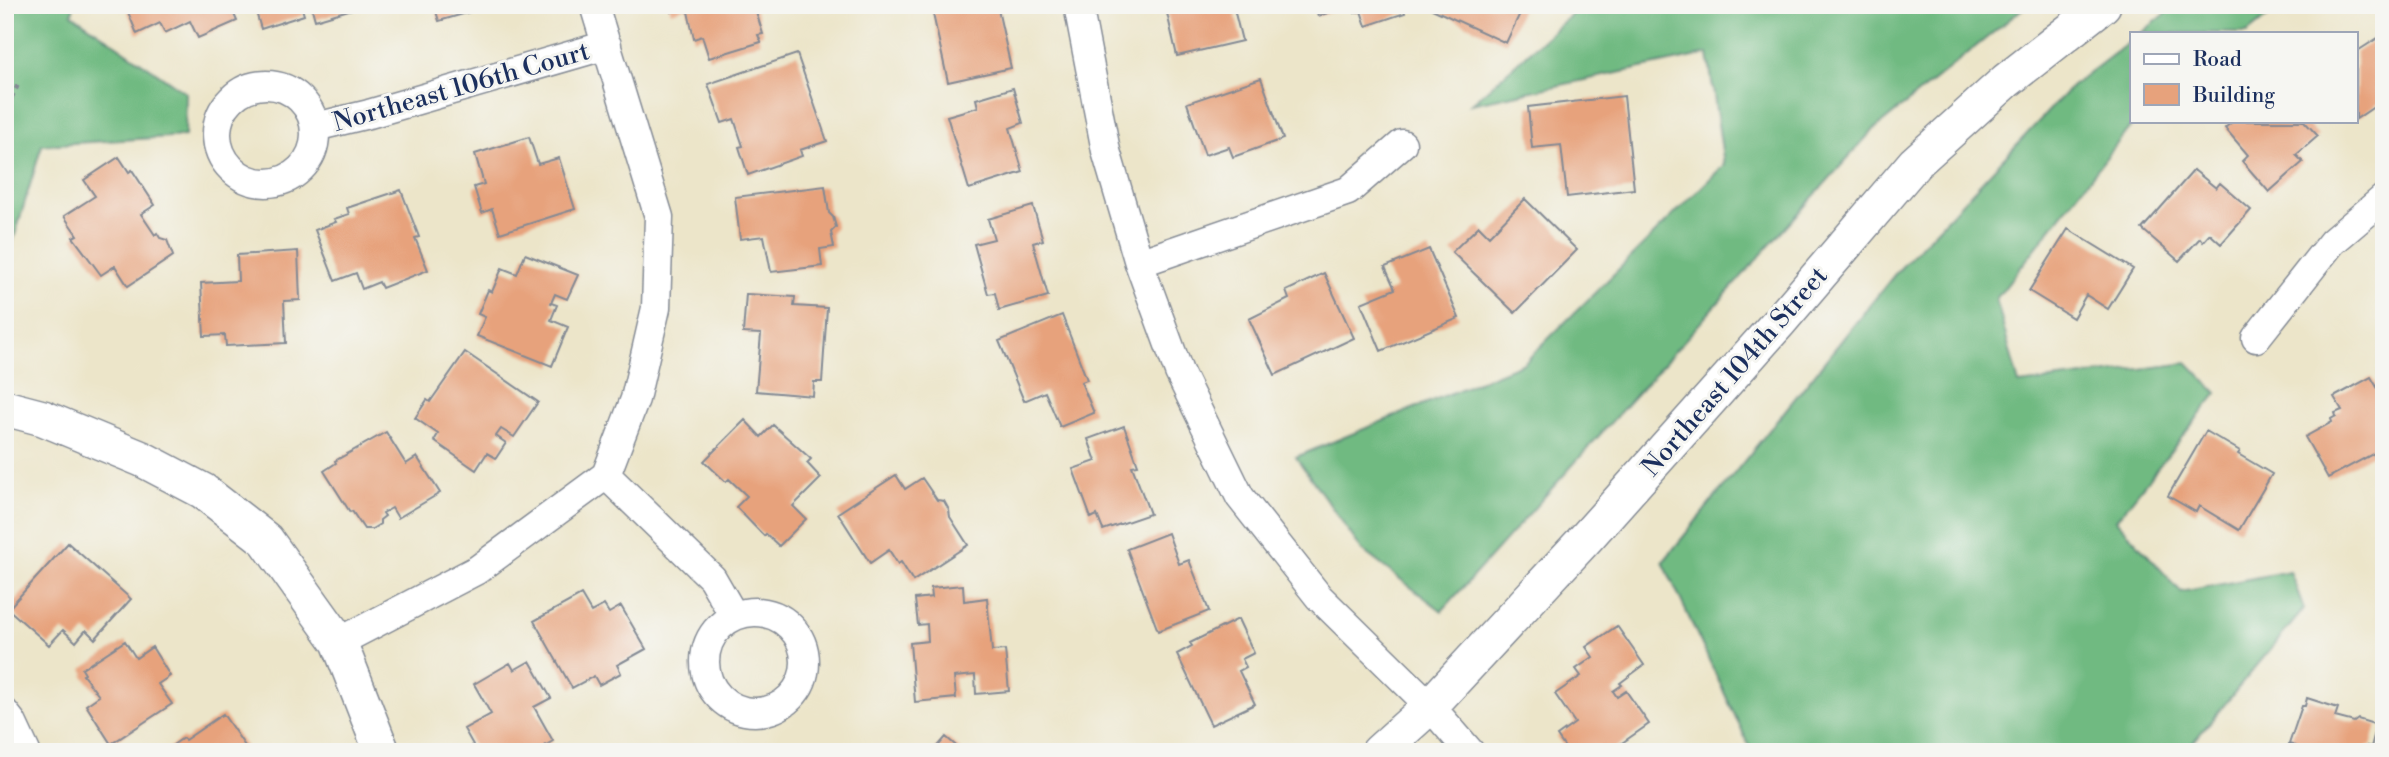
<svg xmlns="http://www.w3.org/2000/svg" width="2389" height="757" viewBox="0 0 2389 757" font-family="'Libre Bodoni',serif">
	<rect width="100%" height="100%" fill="#f6f6f2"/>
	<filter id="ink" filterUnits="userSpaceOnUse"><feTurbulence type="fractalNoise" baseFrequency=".0143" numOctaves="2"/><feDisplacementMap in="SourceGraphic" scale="14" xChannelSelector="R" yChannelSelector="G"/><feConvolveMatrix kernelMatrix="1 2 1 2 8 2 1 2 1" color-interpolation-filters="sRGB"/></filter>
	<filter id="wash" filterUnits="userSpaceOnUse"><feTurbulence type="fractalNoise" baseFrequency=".00686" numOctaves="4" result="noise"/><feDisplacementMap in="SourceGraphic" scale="28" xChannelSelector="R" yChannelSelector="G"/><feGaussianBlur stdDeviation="1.57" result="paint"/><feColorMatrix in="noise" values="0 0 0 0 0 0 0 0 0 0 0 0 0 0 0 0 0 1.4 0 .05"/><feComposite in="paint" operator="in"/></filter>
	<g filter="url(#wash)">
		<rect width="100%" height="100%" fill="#ece5c9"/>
		<!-- forest -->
		<path fill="#70ba81" stroke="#467470" stroke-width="2" d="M5,5H74L72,14L186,93L185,136L42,145L5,268Z
			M1582,5H2027L1872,131L1442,611L1362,550L1296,457L1524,363L1724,165L1708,54L1471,104Z
			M2177,5H2282L2247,33H2141Z
			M2132,40V121H2138L2130,127L1996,299L2019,384L2188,363L2217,393L2116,520L2181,592L2290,571L2304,609L2185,752H1752L1663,562L1895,274L2071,87Z"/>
		<g id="blocks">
			<!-- building -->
			<path fill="#e7a27c" d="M125,5H230L237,21L198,38L190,21L165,33L160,23L137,34Z
				M254,5H301L304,15L261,29Z
				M311,5H351L352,9L315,20Z
				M434,5H491V6L439,21Z
				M669,5H754L763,34L758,35L761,42L709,58L702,36L694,39L687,7L671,12Z
				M931,5H997L1011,68L948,82Z
				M1181,5H1233L1242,41L1177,56L1167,13L1182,10Z
				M1315,5H1351V6L1318,16Z
				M1352,5H1402L1405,13L1366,26L1361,11L1355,13Z
				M1434,5H1524L1506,43L1432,9Z
				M2384,34V100L2356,119V52Z
				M797,54L827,141L800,150L802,156L748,175L739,147L743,146L734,119L722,123L708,84Z
				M1261,78L1283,139L1233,157L1229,147L1205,155L1187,103Z
				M1013,88L1023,123L1010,128L1023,172L969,189L947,116L978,107L976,99Z
				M1624,96L1634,189L1567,197L1561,145L1532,148L1528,107Z
				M2233,121H2304L2318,136L2296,155L2303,162L2269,192L2242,161L2248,155L2225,128Z
				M529,137L538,164L559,158L575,209L500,233L492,209L482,213L474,187L484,184L475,154Z
				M119,157L129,172L132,170L155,205L141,214L155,235L157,233L160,238L167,240L173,256L128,286L115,266L101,275L73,237L77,235L64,216L95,196L84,180Z
				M2194,170L2216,188L2220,183L2251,210L2221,244L2210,234L2203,242L2200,238L2179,261L2142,229Z
				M825,186L829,213L833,217L836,227L831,232L834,247L820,249L822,266L771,272L764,236L740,239L735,197Z
				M401,190L419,237L415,238L428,270L382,288L379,282L362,289L356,273L335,281L315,230L336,222L334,219L349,214L347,208Z
				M1525,199L1577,250L1515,313L1452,252L1479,226L1489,236Z
				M1033,206L1043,240L1033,243L1048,296L999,310L995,293L988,294L974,244L994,239L988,219Z
				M2068,229L2133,269L2108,309L2086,295L2073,318L2029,291Z
				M1429,249L1459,318L1381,351L1361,303L1395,289L1385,267Z
				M298,251L300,300L284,301L286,343L226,346L225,335L204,336L201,283L238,281L237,255Z
				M525,254L578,275L567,299L555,294L551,303L557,305L551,320L568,327L552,366L477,336L485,317L478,314L488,290L492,292L502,268L517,274Z
				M1324,273L1354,338L1275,375L1249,319L1289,299L1286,291Z
				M746,294L795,297L794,306L827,308L822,382H814L813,396L756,391L761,334L743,333Z
				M1062,315L1087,380L1081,382L1094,413L1060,427L1045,392L1024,401L999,341Z
				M465,352L538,402L514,437L501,429L496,436L506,443L496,458L487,453L476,470L434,441L438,434L415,418L427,400L430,402Z
				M2371,377L2384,399V406L2380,408L2384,414V448L2328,478L2305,437L2332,422L2331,419L2336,416L2335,413L2342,410L2334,397Z
				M745,420L761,437L773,425L811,459L807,463L821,478L793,506L806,519L779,546L766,534L764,536L736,507L747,496L729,479L726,482L704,461Z
				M1124,426L1138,465L1132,466L1150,514L1103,530L1097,515L1091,518L1073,469L1096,461L1088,439Z
				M2206,431L2240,451L2238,454L2272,474L2239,530L2199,506L2196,512L2168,496Z
				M386,432L406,464L417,457L440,493L398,518L392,508L383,513L385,516L380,520V524L372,529H364L352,511L350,512L324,471L336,463L335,461Z
				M896,475L905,489L922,478L937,500L944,501L949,510L950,517L968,545L913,581L901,562L898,564L889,550L870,563L838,513Z
				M5,522L12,525L6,543H5Z
				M1168,533L1179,564L1189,560L1209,611L1158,631L1127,549Z
				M68,543L131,599L95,639L86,630L76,642L63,630L49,645L8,609Z
				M5,545L12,548L6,564H5Z
				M963,585L964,601L987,598L992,651L1005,650L1009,691L976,694L975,675L954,677L956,698L915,702L910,643L928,641L927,624L918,625L915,599L932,597L931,588Z
				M581,595L591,612L604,605L609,613L621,606L646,649L617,665L621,673L599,685L594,676L572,688L534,621Z
				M1238,619L1254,653L1242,659L1246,667L1239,671L1255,704L1211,725L1177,654L1192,646L1190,643Z
				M1617,626L1644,665L1620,683L1622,685L1613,691L1617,697L1626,691L1649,724L1609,752H1568L1557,736L1575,723L1555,694L1581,676L1576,669L1593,657L1586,647Z
				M125,641L136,658L152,647L170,676L158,684L172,704L111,744L86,705L99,696L83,675L85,674L82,669Z
				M530,661L551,698L534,707L553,741L534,752H477L464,729L491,714L474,684L510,663L514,670Z
				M2307,698L2338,708L2335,717L2354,722L2358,719L2377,725L2371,747L2367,746L2365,752H2300L2301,748L2289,744L2302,706H2305Z
				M223,714L249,752H163L183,738L185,740Z
				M946,737L963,752H933Z"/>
		</g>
	</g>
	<g filter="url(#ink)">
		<use href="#blocks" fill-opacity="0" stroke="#848a94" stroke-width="2"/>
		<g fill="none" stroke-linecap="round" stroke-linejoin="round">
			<defs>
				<path id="minor" d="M594,5L659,217L656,308L635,399L606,475L712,578L734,616
					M1078,5L1106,151L1139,263L1179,372L1240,497L1319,597L1430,706L1470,752
					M217 134a49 49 0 1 1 98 0a49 49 0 1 1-98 0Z
					M315,127L369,114L607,45
					M1139,263L1348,191L1402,144
					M2256,338L2332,242L2384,198
					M705 662a50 50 0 1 1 100 0a50 50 0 1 1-100 0Z
					M339,642L477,570L606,475
					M5,713L12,722L26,752"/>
				<path id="tertiary" d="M5,408L43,418L142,459L203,491L266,540L339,642L382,752
					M1379,752L1430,706L1587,537L1779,322L1915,163L2006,81L2103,5"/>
			</defs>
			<!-- minor casing -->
			<use href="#minor" stroke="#848a94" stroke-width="31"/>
			<!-- tertiary casing -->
			<use href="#tertiary" stroke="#848a94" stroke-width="38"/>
			<!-- path -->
			<path stroke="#848a94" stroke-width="4.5" stroke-dasharray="5 5" stroke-linecap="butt" d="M5,84L17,87L5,110"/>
			<!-- minor -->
			<use href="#minor" stroke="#fff" stroke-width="28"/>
			<!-- tertiary -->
			<use href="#tertiary" stroke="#fff" stroke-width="35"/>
		</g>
	</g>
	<g text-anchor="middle" stroke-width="6" stroke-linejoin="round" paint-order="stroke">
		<!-- street labels -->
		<g font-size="26" fill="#1b2f5e" stroke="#f6f6f2">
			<text transform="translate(461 86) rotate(-16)" y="9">Northeast 106th Court</text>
			<text transform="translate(1734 371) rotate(-49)" y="9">Northeast 104th Street</text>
		</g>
	</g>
	<!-- margin -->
	<rect width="2389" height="757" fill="none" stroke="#f6f6f2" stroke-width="28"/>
	<!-- legend -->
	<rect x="2130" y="32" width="228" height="91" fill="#f6f6f2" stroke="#9ea6b7" stroke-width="2"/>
	<rect x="2144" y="54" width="35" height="10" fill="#ffffff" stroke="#9ea6b7" stroke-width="2"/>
	<text x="2193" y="66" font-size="21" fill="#1b2f5e">Road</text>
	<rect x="2144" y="84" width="35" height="21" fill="#e7a27c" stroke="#9ea6b7" stroke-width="2"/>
	<text x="2193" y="102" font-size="21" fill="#1b2f5e">Building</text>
</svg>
